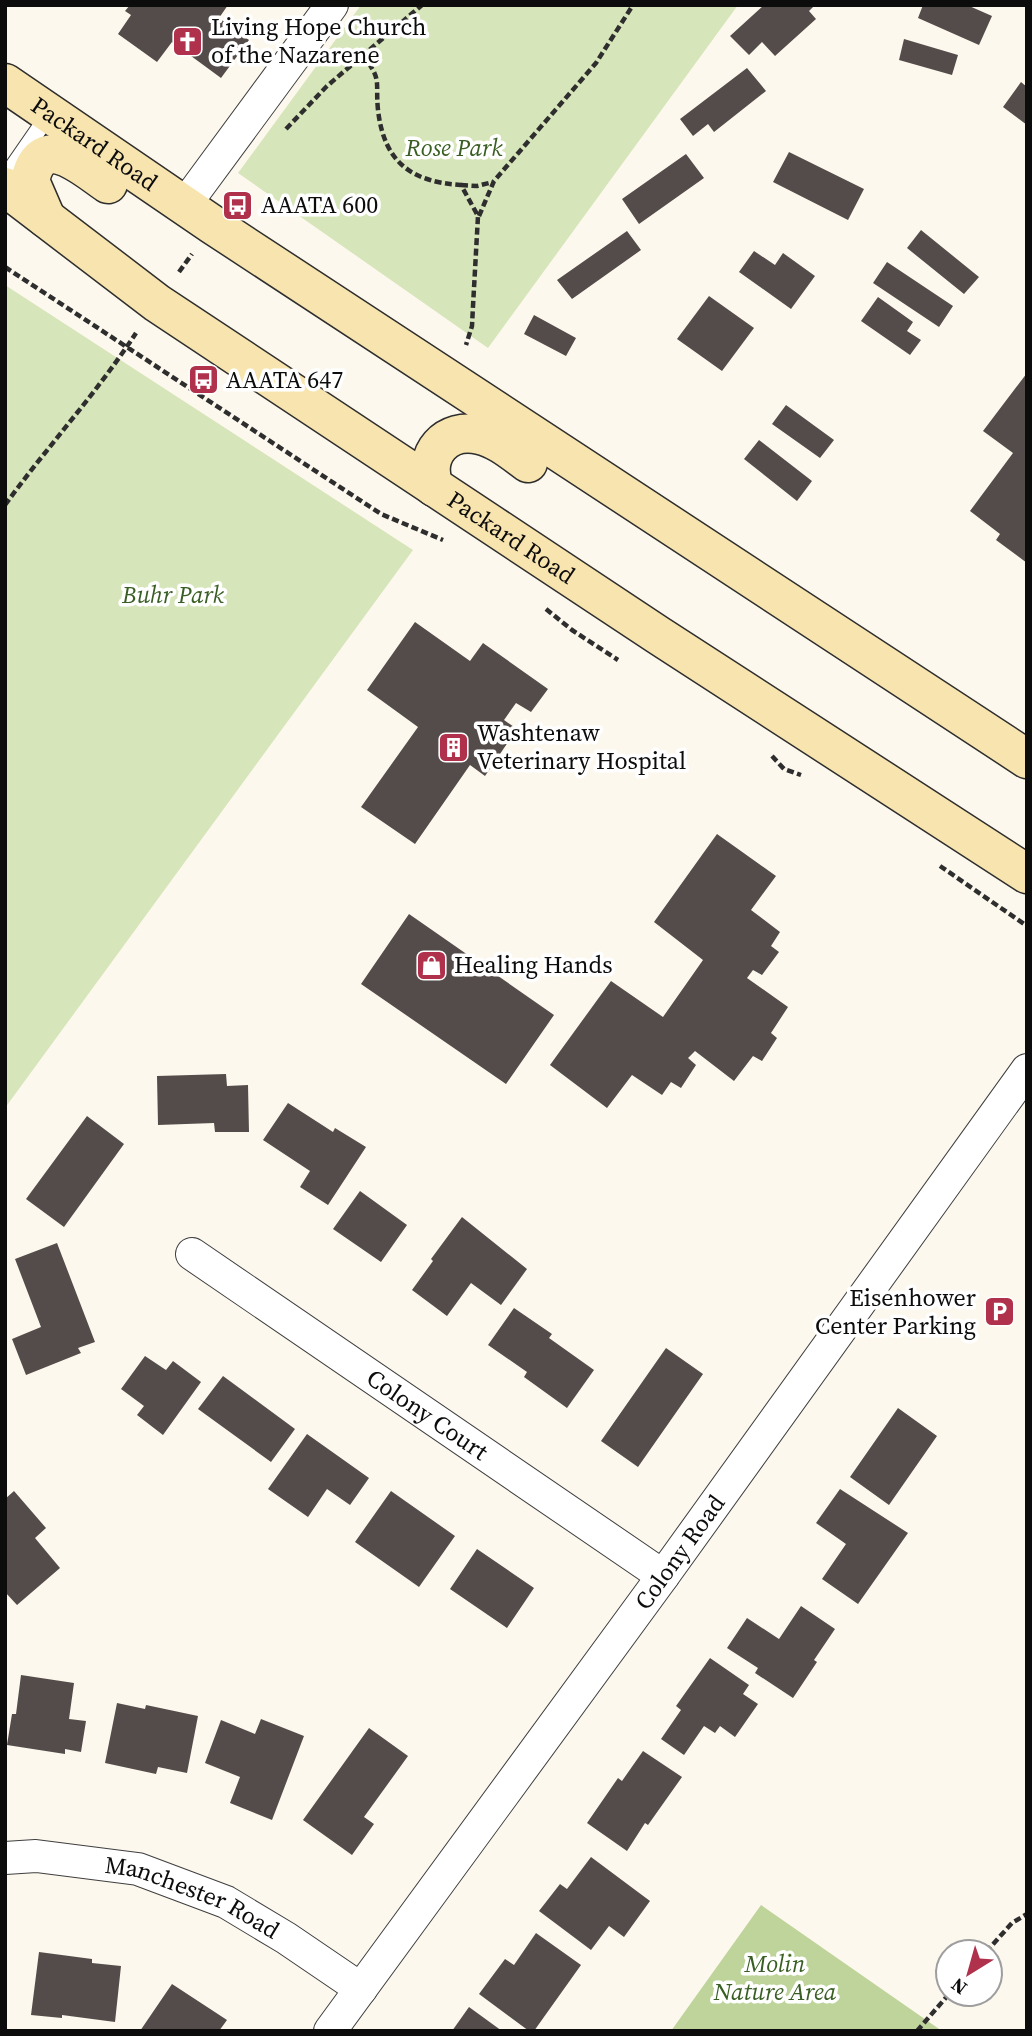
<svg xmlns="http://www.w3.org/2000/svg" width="1032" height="2036" viewBox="0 0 1032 2036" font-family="'Source Serif 4',serif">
	<rect width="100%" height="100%" fill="#fdf8ed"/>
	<!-- green -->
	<path fill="#d7e5ba" d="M361,5H738L488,348L238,173Z
		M5,285L413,550L5,1108Z"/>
	<!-- forest -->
	<path fill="#bed49b" d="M761,1905L942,2031H671Z"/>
	<!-- building -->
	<path fill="#544c4a" d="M130,5H228L219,18L249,40L221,78L172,42L157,62L118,34L131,15L125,11Z
		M764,5H815L809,11L816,19L775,56L762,42L749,55L730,36Z
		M923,5H967L992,16L979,45L918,18Z
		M904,39L958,55L952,75L899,60Z
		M747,68L766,91L714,132L708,124L693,136L680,119Z
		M1021,82L1027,87V125L1003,107Z
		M789,152L864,189L848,220L773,182Z
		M686,154L704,178L639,224L622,199Z
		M921,230L979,277L964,294L907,248Z
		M627,231L641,250L572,299L557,280Z
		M754,251L775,265L783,253L815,276L791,309L739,272Z
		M887,262L953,306L939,327L873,283Z
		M709,296L754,328L722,371L677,339Z
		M878,297L913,322L907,331L921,340L910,355L861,321Z
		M534,315L576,338L566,356L524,334Z
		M1027,373V563L996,540L1000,534L970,511L1013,453L983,431Z
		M786,405L834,440L820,458L772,424Z
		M759,440L812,481L797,501L744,459Z
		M415,622L470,661L483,643L548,689L531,712L516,703L504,720L517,729L485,776L470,765L415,844L361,807L418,727L367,690Z
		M717,834L776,876L751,910L780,932L771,946L779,952L762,975L753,970L747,978L788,1007L771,1033L777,1038L762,1061L753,1056L734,1081L695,1051L688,1058L696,1065L681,1088L671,1082L662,1095L632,1075L607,1108L550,1065L611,981L663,1017L703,960L654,922Z
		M409,914L554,1015L506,1084L361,984Z
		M226,1074L227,1086L248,1085L249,1132H215L214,1123L158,1125L157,1076Z
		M288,1103L333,1132L335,1128L366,1147L328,1205L300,1187L310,1171L263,1140Z
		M87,1116L124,1144L64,1227L26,1199Z
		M360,1191L407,1225L381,1262L333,1229Z
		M462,1217L527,1269L501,1305L471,1283L447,1316L412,1290L433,1261L431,1259Z
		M57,1243L95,1342L78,1348L81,1353L26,1375L12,1339L41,1327L15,1259Z
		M514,1308L552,1334L549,1338L594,1370L567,1408L524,1377L527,1372L488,1345Z
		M666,1348L703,1374L638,1467L601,1441Z
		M145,1356L166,1370L173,1361L201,1382L163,1435L137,1415L144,1406L121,1389Z
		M223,1376L295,1429L271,1462L198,1409Z
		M898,1408L937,1436L889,1505L850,1477Z
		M307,1434L369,1478L350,1505L327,1489L308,1517L268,1489Z
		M840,1489L908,1533L858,1604L822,1579L846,1544L816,1523Z
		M14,1491L46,1528L35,1538L60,1568L17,1605L5,1592V1499Z
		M391,1491L455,1536L419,1587L355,1542Z
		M477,1549L534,1588L507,1628L450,1589Z
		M801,1606L835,1629L814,1660L817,1662L793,1698L755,1673L758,1668L727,1648L747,1618L779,1639Z
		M710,1658L749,1685L743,1694L758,1704L735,1737L720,1726L715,1733L704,1726L684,1755L661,1739L681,1710L676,1706Z
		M21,1675L74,1683L69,1719L86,1721L81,1752L65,1749V1754L7,1745L12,1714H16Z
		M117,1703L145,1709L146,1705L198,1716L187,1773L158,1767L156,1774L105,1763Z
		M261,1719L304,1736L272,1820L230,1803L240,1777L205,1763L221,1720L255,1734Z
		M369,1728L408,1756L364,1817L374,1824L352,1855L303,1820Z
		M643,1751L682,1777L648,1825L645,1823L627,1851L587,1823L618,1778L622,1781Z
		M591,1857L650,1901L624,1937L609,1926L591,1950L539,1911L560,1884L567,1889Z
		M536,1933L581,1965L534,2031H529L479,1994L505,1959L514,1965Z
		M39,1952L92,1959V1963L121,1966L115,2022L62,2015V2018L31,2015Z
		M172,1984L227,2020L219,2031H140Z
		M469,2007L502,2031H452Z"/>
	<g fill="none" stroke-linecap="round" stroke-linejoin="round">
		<defs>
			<path id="lane" d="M5,178L50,113"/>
			<g id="street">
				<path d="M184,206L332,5"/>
				<path id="s1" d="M192,1254L663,1576"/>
				<path id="s2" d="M5,1858L36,1856L138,1869L226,1902L286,1938L361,1989"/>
				<path id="s3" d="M330,2031L663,1576L1027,1070"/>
			</g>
			<g id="secondary">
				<path id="s4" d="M5,83L213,225L1027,759"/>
				<path id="s5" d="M5,187L157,303L658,635L1027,874"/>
				<path d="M46,218L30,181C41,128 83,167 108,184"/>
				<path d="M434,487C422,454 446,427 480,435C498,439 514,453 528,463"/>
			</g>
		</defs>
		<!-- lane casing -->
		<use href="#lane" stroke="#3f3f3f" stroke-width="18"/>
		<!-- street casing -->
		<use href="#street" stroke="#3f3f3f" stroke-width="34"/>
		<!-- secondary casing -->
		<use href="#secondary" stroke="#2e2e2e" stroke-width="41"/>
		<!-- path -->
		<path stroke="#2e2e2e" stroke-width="4.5" stroke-dasharray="7 3.5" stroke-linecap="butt" d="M362,55C383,80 375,81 378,110C384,162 411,182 461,185L478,216L473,306L472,326L466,345
			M286,129L327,86L422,5
			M461,185L477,186L493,182
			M479,216L494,181L596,63L633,5
			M5,267L381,514L443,540
			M179,272L192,254
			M5,505C47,447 96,394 136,333
			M546,609L572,630L618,660
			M772,756L784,769L801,775
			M940,866L1027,926
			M986,1952L1012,1923L1027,1914
			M917,2031L949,1994"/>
		<!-- lane -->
		<use href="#lane" stroke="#fff" stroke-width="16"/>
		<!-- street -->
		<use href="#street" stroke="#fff" stroke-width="32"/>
		<!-- secondary -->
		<use href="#secondary" stroke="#f8e4ae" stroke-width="38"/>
	</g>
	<!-- icons -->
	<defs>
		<symbol id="church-square" viewBox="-11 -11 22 22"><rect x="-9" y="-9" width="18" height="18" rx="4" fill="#b0314c" stroke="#fff"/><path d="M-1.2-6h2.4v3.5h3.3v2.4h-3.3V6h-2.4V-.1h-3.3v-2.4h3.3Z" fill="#fff"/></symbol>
		<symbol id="bus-square" viewBox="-11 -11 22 22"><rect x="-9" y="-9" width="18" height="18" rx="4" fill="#b0314c" stroke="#fff"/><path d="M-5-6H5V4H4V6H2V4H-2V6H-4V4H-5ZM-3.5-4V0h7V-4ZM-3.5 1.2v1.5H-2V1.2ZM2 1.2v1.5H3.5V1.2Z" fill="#fff"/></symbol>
		<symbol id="building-square" viewBox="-11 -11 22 22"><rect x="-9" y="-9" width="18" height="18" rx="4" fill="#b0314c" stroke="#fff"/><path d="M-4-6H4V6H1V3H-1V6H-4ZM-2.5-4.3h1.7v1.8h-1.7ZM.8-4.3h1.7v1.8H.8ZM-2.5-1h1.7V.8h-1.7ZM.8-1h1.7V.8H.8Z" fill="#fff"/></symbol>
		<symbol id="shop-square" viewBox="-11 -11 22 22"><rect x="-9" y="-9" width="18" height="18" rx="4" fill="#b0314c" stroke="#fff"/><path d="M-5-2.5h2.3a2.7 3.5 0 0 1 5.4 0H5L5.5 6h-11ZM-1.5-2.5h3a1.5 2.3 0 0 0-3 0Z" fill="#fff"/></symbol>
		<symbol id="parking-square" viewBox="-11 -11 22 22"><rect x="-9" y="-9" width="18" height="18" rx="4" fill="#b0314c" stroke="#fff"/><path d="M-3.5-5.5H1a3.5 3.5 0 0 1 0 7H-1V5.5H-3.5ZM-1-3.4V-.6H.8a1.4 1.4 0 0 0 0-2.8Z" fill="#fff"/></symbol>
	</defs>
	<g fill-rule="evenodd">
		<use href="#church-square" x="170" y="24" width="35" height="35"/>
		<use href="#bus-square" x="220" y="188" width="35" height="35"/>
		<use href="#bus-square" x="186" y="362" width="35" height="35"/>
		<use href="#building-square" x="436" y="730" width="35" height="35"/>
		<use href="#shop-square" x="414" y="948" width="35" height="35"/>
		<use href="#parking-square" x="982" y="1294" width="35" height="35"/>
	</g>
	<g text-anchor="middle" stroke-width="7" stroke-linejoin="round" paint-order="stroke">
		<!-- poi labels -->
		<g font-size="24" fill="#0c0c0c" stroke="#fff" text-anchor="start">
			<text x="211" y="35">Living Hope Church<tspan x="211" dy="28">of the Nazarene</tspan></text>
			<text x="261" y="213">AAATA 600</text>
			<text x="226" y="388">AAATA 647</text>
			<text x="477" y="741">Washtenaw<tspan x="477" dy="28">Veterinary Hospital</tspan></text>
			<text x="454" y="973">Healing Hands</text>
			<text x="976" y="1306" text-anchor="end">Eisenhower<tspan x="976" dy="28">Center Parking</tspan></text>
		</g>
		<!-- street labels -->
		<g font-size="24" fill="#0c0c0c" stroke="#fff">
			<text dy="8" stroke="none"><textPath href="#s4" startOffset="108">Packard Road</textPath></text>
			<text dy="8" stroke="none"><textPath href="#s5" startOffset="616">Packard Road</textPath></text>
			<text dy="8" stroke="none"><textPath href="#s1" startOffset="285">Colony Court</textPath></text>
			<text dy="8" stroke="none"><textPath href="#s3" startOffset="593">Colony Road</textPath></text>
			<text dy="8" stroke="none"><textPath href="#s2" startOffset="194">Manchester Road</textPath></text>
		</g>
		<!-- park labels -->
		<g font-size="24" font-style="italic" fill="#395e23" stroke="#fff">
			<text x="454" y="156">Rose Park</text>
			<text x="173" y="603">Buhr Park</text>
			<text x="775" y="1972">Molin<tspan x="775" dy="28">Nature Area</tspan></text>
		</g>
	</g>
	<!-- border -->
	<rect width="1032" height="2036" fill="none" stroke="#0c0c0c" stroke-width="14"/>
	<!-- north arrow -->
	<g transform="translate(969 1973) rotate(217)"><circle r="33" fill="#ffffff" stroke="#9e9e9e" stroke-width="2"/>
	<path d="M0-5L12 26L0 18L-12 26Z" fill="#b0314c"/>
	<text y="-10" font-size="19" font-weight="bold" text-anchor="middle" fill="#0c0c0c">N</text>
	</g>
</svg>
